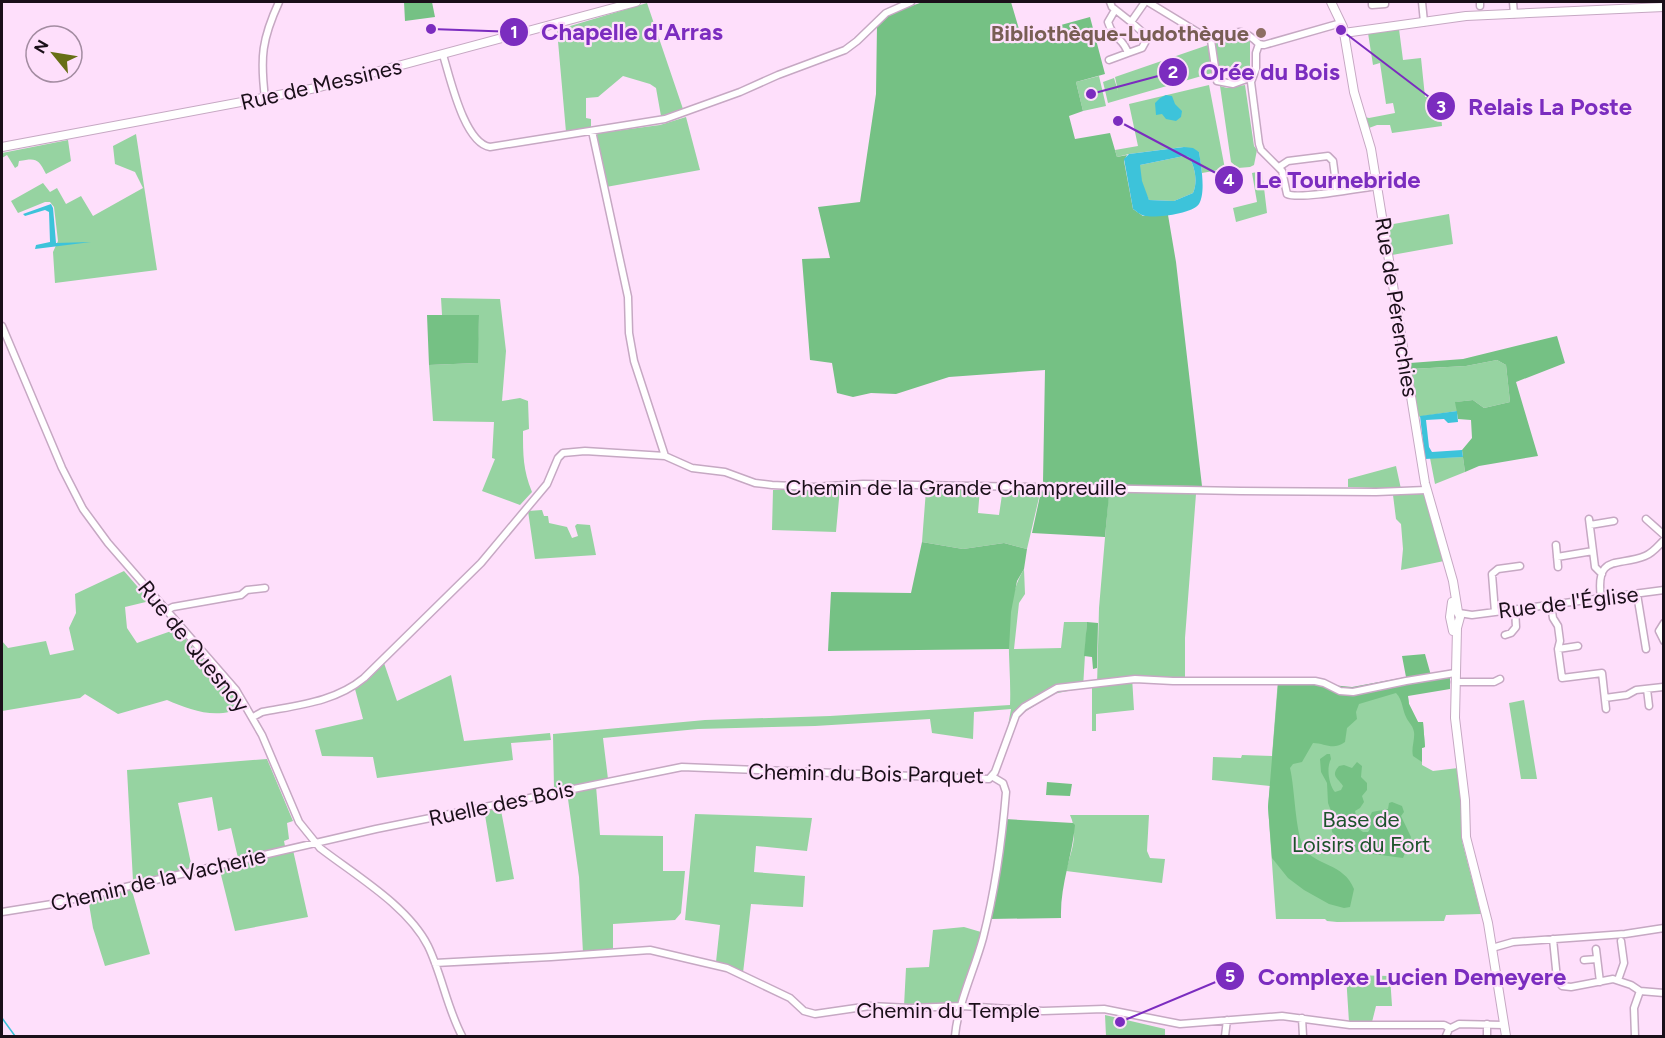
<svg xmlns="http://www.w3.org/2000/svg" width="1665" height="1038" viewBox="0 0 1665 1038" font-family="Figtree,sans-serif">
	<rect width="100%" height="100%" fill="#fedffb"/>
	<!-- green -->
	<path fill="#96d3a1" d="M647,3L683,109L661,116L656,88L650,84L623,76L598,97L586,98V118L591,119V129L566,132L557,30Z
		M1399,29L1403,60L1421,58L1425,97L1439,95L1442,126L1392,133L1390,125H1377L1369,128L1365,117L1369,118L1395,113L1393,103L1386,104L1380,63L1373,65L1368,33Z
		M1244,34L1250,39V70L1238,73L1230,70L1227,73H1222L1218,68L1215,42L1232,35Z
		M1208,45L1212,73L1108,103L1103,82L1114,78L1118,91L1115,77Z
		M1099,76L1106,106L1083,111L1076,82Z
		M1209,85L1225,169L1202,173L1199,152L1183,147L1129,154L1117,157L1115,150L1138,146L1129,104Z
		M1245,85L1254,146L1257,150L1254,165L1250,167L1238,168L1231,162L1220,86L1227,88Z
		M686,117L700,170L606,187L595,136L599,133L660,125Z
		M136,134L157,270L55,283L53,252L58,241L54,207L50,202H45L18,213L11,201L43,183L50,192L57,188L66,204L81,196L93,216L143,188L135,172L115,164L113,146Z
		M68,140L71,161L46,174C38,158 36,158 19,161L18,166L15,168L7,155L2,158V153Z
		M1184,156L1189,157C1195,167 1198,182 1193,193L1174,201L1149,200C1144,191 1138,175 1140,165Z
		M1262,171L1267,213L1236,222L1233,208L1257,202L1252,173Z
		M1382,192L1388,225L1449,214L1453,244L1392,255L1408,353L1401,355Z
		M441,298L500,299L506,351L502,401L520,398L528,401L529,429L523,431C523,455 523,470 532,492L520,505L482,491L495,459L492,458L494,422L433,421L429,365L477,363L479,315H442Z
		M1497,360L1506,365L1510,402L1484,408L1473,400L1456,402L1457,411L1417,417L1411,369L1466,366Z
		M1463,457L1465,472L1435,484L1430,458Z
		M1396,466L1401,489L1348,487V479Z
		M840,488L836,532L772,530L773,490Z
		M980,488L978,513L999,515L1003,488L1041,489L1027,549L1004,543L963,549L922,542L926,490Z
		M1109,491L1196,494L1185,638V678L1179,679L1178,684L1132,677L1134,710L1096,714V731H1092V687L1097,686L1099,608Z
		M1432,492L1447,544L1439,545L1444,561L1401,570L1403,549L1401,524L1396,519L1393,495Z
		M542,510L544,516H548L549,523L567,527L572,538L578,536L575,526L577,524L590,525L596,555L535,559L528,511Z
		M1024,569L1025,594L1019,603L1014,649L1061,648L1064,622H1087L1083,688L1053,694L1020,715L997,777L993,773L1005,743L1011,709L974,712L973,739L932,733L930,719L815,726L698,729L603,738L608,779L554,789L553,734L705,720L830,716L1010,705C1012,662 1000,609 1024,569Z
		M124,571L150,601L125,607L127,628L137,643L177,629L243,706C219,721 190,710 167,700L118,714L85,694L80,698L2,711V641L8,648L46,641L50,655L74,650L69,628L76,613L75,594Z
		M384,663L397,701L451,675L464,741L550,733L551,740L511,743L513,760L377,778L373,757L322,756L315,730L363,719L355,689Z
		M1316,677L1338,687L1339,693L1406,684L1409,704L1418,722H1423L1425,747L1422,748V765L1433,771L1458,768L1462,802V841L1481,914L1446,915L1444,921L1337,922L1327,921L1325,919H1276L1268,807L1270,786L1212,780L1213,757L1241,758L1242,755L1272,756L1278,679Z
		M1524,700L1537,779H1521L1509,703Z
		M267,759L293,821L287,823L289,839L284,841L285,846L238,858L231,828L218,831L212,797L178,803L192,868L131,886L133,881L127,770Z
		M596,786L600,835L663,836V871H685L681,913L675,920L613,924V949L583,953L579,877L567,792Z
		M500,805L514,879L496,882L484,809Z
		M695,814L812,818L807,851L756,846L754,872L805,876L803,907L751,904L743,973L716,962L720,925L685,920Z
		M1070,815H1149L1147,851L1150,858L1165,859L1162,883L1066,871C1071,851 1079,835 1070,815Z
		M293,850L308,917L235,931L219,867Z
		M131,887L150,954L105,966L93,928L88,898Z
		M964,927L981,932L962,997L958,1004L904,1006L906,968L929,967L933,930Z
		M1346,975L1390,976L1392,1006H1376L1372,1022H1349Z
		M1105,1015L1165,1029V1036H1106Z"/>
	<!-- forest -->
	<path fill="#75c184" d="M404,2H432L435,17L405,21Z
		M923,2H1011L1021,36L1090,17L1105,74L1076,82L1083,111L1069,116L1075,139L1110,133L1117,157L1127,155L1124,161L1133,209L1143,216L1168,215L1176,262L1202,486L1110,485L1105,537L1032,533L1043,482L1045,370L949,377L896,394L871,393L853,397L837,393L832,363L810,360L802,259L830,258L818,207L860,202L876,94L877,25L890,13Z
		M427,315H479L478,363L429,365Z
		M1557,336L1565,363L1516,382L1538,456L1479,466L1465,472L1462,450L1472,438L1471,420L1458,419L1455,402L1473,400L1484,408L1510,402L1506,365L1497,360L1466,366L1411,369L1410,363L1463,359Z
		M922,542L963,549L1004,543L1027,549L1024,569L1017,581L1011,612L1009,649L828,651L831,592L911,593Z
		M1087,622L1098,623L1097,668L1093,669L1092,657L1084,656Z
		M1425,654L1432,679L1450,677V689L1408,696L1409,704L1418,722H1423L1425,747L1422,748V762L1413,756C1411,748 1415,740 1414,732C1413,726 1410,724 1407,719C1402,710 1403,700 1396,693L1359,704L1356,712L1357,719L1347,728L1345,742C1333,751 1325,743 1313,743L1302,762L1293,764L1290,768C1295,789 1295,832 1304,848C1315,866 1344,863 1354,889L1350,907L1344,908L1329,904L1304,890L1288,878L1272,858L1268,807L1278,685L1321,684L1352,687L1406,677L1402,656Z
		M1327,754H1330L1331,759C1326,768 1329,785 1335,792L1341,790L1343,786C1338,778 1330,776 1339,766L1344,765L1352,768L1357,762L1362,766L1361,777L1367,783V790L1362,796L1364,802L1360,808L1355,811L1359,829L1363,832H1368L1370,829L1368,820L1372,812L1388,809L1389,803L1392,802L1402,806L1404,812L1401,816L1411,837L1410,840L1399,849L1405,853L1403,858L1351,851C1341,848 1340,839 1332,832L1331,811L1328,803L1327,783L1321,772L1320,759Z
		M1047,782L1072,784L1070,796L1046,795Z
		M1005,819L1073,823L1075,825C1072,858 1060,885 1061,918L990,919Z"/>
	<!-- water -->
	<path fill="#3dc3da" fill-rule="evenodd" d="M1166,95L1172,96L1175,104L1182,111L1181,117L1176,121L1166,119L1162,114L1156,115L1155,103L1160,98Z
		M1184,147L1193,148L1199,152C1201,164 1206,193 1199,204C1192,214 1157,218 1145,216C1140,215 1136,211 1133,209L1124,159L1129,154ZM1184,156L1189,157C1195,167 1198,182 1193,193L1174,201L1149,200L1142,181L1140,165Z
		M51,204L53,208L56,243L91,242L35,249L36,245L50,242L49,212L45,210L25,216L23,214Z
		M1457,411L1458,422L1448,423L1444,419L1426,420L1429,447L1432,452L1462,450L1463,457L1425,459L1420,416Z"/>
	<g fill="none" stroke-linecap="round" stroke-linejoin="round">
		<!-- stream -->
		<path stroke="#3dc3da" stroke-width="1.5" d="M2,1018L15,1036"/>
		<defs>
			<path id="minor" d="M1110,2L1112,7L1131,22L1145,2
				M1148,2L1209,39C1236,39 1234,20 1259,44
				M1372,2V5L1385,4V2
				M1422,2L1424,22
				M1480,2V6
				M1513,2L1514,14
				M1115,10L1108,22C1114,41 1122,36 1128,53L1142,48L1148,37L1131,22
				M1211,40L1217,81L1233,84L1252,77
				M1259,44L1256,53V69L1251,82L1259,144L1261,150L1282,171L1287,194C1298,200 1361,188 1377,186
				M1259,44L1264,45L1341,23
				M443,55C450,77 464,143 490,147L665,119L740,92L778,75L845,50L857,41L886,13L911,2
				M1109,60L1128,53
				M265,98C260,57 262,39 279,2
				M592,131L628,297L629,333L634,361L665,456
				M1279,167L1288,161L1328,156L1333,161L1337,191
				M2,326L62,468L83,509L108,543L236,690L262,735L299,822L320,848C355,875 408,906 428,946C442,975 447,1008 462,1036
				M1589,519L1595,567L1602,574
				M1646,519L1664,535
				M1590,525L1614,521
				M1556,545L1558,567
				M1557,557L1593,551
				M1637,594L1646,649
				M1601,598C1595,553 1618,567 1645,556C1653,553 1658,546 1664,540
				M1551,605L1553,618L1558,626L1560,641L1558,649L1562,678L1602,673L1606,709
				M167,610L173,607L241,595L247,590L265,588
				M1495,612L1492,574L1498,569L1520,566
				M1459,613L1472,615L1664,590
				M1664,623L1659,631L1664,641
				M1505,635L1511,633L1516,627L1515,609
				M1558,649L1578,646
				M1455,682H1494L1500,679
				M1647,689L1649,706
				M1605,698L1627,695L1636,690L1663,687
				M253,717L262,712C298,705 335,702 364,678L481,563L547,484L558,458L563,453L585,451L665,456L692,468L725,472L755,483L772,485L813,487L863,484L1241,491L1376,492L1426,490
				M2,912L52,904L376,829L682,767L989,779L995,772L1016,715L1024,707L1057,688L1135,679L1173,681H1315L1324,683L1340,691L1353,692L1406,681L1455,673
				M1553,939L1557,979L1562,986L1571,987L1613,979L1631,985L1640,991L1664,993
				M1492,948L1513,942L1625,934L1664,928
				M1596,949L1600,982
				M1584,960L1597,959
				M435,963L551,957L650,950L727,968L790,998L804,1011L815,1014L870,1006L910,1008L962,1006L1043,1011L1104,1009L1180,1024L1282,1016L1350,1025H1444L1450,1028
				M1618,980L1624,963L1621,941
				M1302,1018L1303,1036
				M1487,1024V1036
				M955,1036C958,1003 974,971 983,938C995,891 1002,841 1006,792L1003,783L993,777
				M1225,1036L1227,1020
				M1446,1036L1449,1029L1459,1024L1504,1025
				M1635,1036L1634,1008L1640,991"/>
			<path id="major" d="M1331,2L1343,27L1354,92L1371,149L1425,483L1453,581L1458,612
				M1344,33L1466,16L1664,7
				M2,147L316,88L636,2
				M1452,602L1450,617L1453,631
				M1458,612L1460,617L1457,628L1455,718L1465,800L1466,837L1488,923L1506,1036"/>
		</defs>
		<!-- minor casing -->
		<use href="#minor" stroke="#c6a8c3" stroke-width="9"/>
		<!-- major casing -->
		<use href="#major" stroke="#c6a8c3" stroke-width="10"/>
		<!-- minor -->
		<use href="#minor" stroke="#fff" stroke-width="6"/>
		<!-- major -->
		<use href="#major" stroke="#fff" stroke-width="8"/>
	</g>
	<!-- markers -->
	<circle fill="#8d6e63" stroke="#fedffb" stroke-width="2" cx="1261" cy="33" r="6"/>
	<g text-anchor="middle" stroke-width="4.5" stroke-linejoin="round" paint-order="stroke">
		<!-- education labels -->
		<g font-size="22" font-weight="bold" fill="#785e54" stroke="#fedffb" text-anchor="end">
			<text x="1249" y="41">Bibliothèque-Ludothèque</text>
		</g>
		<!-- street labels -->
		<g font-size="22" fill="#1a0f19" stroke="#fedffb">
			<text transform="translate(321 84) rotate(-13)" y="8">Rue de Messines</text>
			<text transform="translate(1397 307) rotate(81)" y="8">Rue de Pérenchies</text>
			<text x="956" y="495">Chemin de la Grande Champreuille</text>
			<text transform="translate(1568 602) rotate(-7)" y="8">Rue de l'Église</text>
			<text transform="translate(194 646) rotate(51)" y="8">Rue de Quesnoy</text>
			<text transform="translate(866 773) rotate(1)" y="8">Chemin du Bois Parquet</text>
			<text transform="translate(501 803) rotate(-12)" y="8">Ruelle des Bois</text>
			<text transform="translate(158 879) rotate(-13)" y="8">Chemin de la Vacherie</text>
			<text x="948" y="1018">Chemin du Temple</text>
		</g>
		<!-- park labels -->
		<g font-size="22" fill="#1d532b" stroke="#fedffb">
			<text x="1361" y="827">Base de<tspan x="1361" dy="25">Loisirs du Fort</tspan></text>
		</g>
	</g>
	<!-- callouts -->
	<path fill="none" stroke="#7b2cbf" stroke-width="2" d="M431 29L514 32M1091 94L1173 72M1341 30L1441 106M1118 121L1229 180M1120 1022L1230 976"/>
	<g fill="#7b2cbf" stroke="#fedffb" stroke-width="2">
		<circle cx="431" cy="29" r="6"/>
		<circle cx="1091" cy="94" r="6"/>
		<circle cx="1341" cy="30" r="6"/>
		<circle cx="1118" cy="121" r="6"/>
		<circle cx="1120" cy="1022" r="6"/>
		<circle cx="514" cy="32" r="15"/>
		<circle cx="1173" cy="72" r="15"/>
		<circle cx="1441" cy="106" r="15"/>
		<circle cx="1229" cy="180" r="15"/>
		<circle cx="1230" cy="976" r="15"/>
	</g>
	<g font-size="18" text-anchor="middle" font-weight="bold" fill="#fff">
		<text x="514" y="38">1</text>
		<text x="1173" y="78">2</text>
		<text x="1441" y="113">3</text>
		<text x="1229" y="186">4</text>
		<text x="1230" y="982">5</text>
	</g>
	<g font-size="24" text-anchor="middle" font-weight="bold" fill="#7b2cbf" stroke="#fedffb" stroke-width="4.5" stroke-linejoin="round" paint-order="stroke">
		<text x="632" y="40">Chapelle d'Arras</text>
		<text x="1270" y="80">Orée du Bois</text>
		<text x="1550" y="115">Relais La Poste</text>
		<text x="1338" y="188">Le Tournebride</text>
		<text x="1412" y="985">Complexe Lucien Demeyere</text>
	</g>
	<!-- border -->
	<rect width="1665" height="1038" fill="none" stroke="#1a0f19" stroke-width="6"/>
	<!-- north arrow -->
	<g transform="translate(54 54) rotate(300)"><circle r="28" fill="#fedffb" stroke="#a38ca1" stroke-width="1.5"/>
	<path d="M0-4.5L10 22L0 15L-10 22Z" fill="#676f16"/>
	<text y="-9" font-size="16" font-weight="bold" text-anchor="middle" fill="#1a0f19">N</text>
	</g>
</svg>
